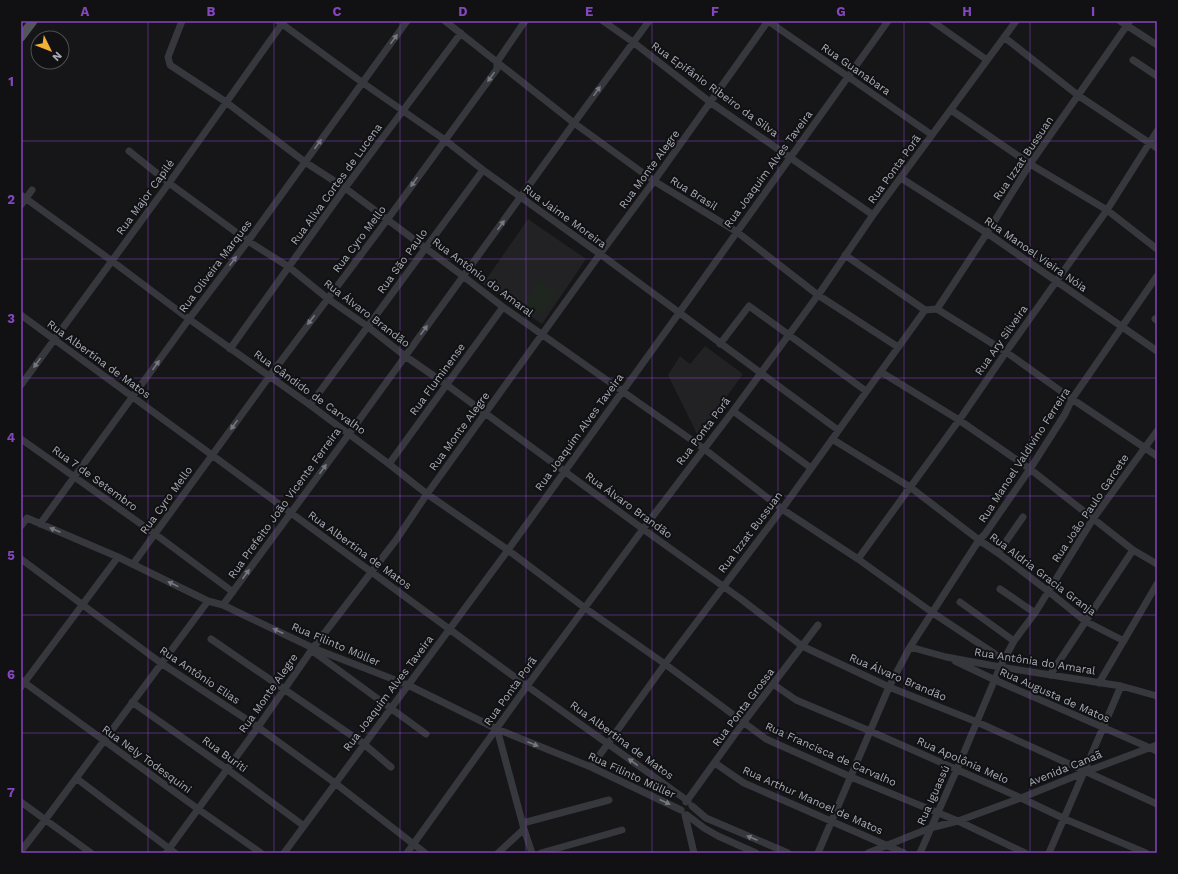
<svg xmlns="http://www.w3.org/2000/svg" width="1178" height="874" viewBox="0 0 1178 874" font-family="'Work Sans',sans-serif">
	<rect width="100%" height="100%" fill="#161618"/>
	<!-- built -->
	<path fill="#222225" d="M528,219L586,259L542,324L483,284Z
		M705,346L743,374L698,436L668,375L680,356L690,364Z"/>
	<!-- green -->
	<path fill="#1e261f" d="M541,281L558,293L541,316L524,304Z"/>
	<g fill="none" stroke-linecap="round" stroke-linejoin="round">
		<!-- minor -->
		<path stroke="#37383d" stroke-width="7" d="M182,21L168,57L170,65L226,102L305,162L345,188L463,276L503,307L703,448L782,509L858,559L933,613L1004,660
			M278,21L363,83L445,140L483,170L600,254L838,430
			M445,21L574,123L654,181L737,232L818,295L898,347
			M603,21L633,42L710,102L873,215
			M932,21L987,60
			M1120,21L1157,45
			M1004,37L1079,96L1157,148
			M1133,60L1157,76
			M951,110L1030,164L1107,210L1157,249
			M129,151L169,183L248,241L289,267L327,298L367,326L405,356L447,385L643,529L741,599L802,646L889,687L977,722L1157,804
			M901,178L987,233L1157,351
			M21,195L112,261L189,319L310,405L389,464L427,494L508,550L585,608L665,664L766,739L851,777L958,821L1025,853
			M21,205L32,190
			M845,255L925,310L937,309L1006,352L1072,399L1157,456
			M937,309L987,233L1030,164L1130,21
			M21,315L527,686L688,801
			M1155,319L1157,320
			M720,344L749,306L866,391
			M230,349L345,188L461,33
			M881,372L959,420L1030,469L1133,550L1157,564
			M21,385L169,183L284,21
			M310,405L483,170
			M733,411L811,468
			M21,439L155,534L233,592
			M832,439L910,487L979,540L998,553L1048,591L1085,621L1124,641
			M389,464L503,307
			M40,524L189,319L248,241L407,21
			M21,526L27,518L118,557L208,601L223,605L313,648L408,685L497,729L591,767L681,810
			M998,553L1023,517
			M21,559L161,663L258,727L335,783L425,853
			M858,559L962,416L1006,352L1107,210L1157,131
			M133,564L269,377L387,220L497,69V62L525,21
			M1000,589L1035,613
			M960,602L1014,641
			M223,605L349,434L574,123L649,21
			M211,639L364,744L391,767
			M910,647L946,657L1000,667L1121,686L1157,696
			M311,650L426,734
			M955,661L995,680L1157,751
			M1050,675L1133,550
			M21,680L198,809L261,853
			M1099,683L1157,584
			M773,684L796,700L870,731L1021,798L1065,819L1146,853
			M21,687L118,557
			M132,702L227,769L304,826
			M497,729L524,829L532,853
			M715,763L744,783L904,853
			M591,767L665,664L782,509L925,310
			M76,778L175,853
			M21,802L91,853
			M686,802L743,723L818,625
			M692,806L706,818L788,853
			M685,815L694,853
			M687,815L704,828L718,836L756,853
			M523,823L609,800
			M21,851L45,820L208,601
			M166,853L258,727L313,648L396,540L427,494L600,254L654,181L768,21L932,135
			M284,853L508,550L679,313L888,21
			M407,853L527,686L643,529L733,411L821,291L873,215L1016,21
			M498,853L524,829
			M541,853L622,830
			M818,853L889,687L910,647L979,540L985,534L1030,469L1065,414L1072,399L1157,276
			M868,853L930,828L958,821L1021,798L1085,772L1157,745
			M920,853L957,769L1000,667L1014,641L1035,613L1093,519L1157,431
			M1049,853L1121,686"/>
		<!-- major -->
		<path stroke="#53555c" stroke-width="9" d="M21,37L33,21"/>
	</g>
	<!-- one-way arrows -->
	<defs><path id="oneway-solid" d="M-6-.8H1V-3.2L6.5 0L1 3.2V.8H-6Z"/></defs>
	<g fill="#757881">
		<use href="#oneway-solid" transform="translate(394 39) rotate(-54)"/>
		<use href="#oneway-solid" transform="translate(491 77) rotate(126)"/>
		<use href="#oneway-solid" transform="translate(597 91) rotate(-54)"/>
		<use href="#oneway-solid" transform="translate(318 144) rotate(-54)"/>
		<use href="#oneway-solid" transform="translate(414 182) rotate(126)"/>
		<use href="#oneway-solid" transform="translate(501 225) rotate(-54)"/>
		<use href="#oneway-solid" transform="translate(233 261) rotate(-53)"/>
		<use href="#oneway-solid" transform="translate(311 320) rotate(127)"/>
		<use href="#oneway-solid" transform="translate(424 330) rotate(-54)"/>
		<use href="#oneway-solid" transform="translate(37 363) rotate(126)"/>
		<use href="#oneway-solid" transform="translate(156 365) rotate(-54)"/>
		<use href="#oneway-solid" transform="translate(234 425) rotate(126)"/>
		<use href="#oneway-solid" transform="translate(323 469) rotate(-54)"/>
		<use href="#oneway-solid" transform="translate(55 530) rotate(-157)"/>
		<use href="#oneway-solid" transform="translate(246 574) rotate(-54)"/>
		<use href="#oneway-solid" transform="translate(173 584) rotate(-154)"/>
		<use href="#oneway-solid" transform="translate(278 631) rotate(-155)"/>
		<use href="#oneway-solid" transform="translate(533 744) rotate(22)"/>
		<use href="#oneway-solid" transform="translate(633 762) rotate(-144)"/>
		<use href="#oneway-solid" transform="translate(665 802) rotate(25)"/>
		<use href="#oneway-solid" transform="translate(752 838) rotate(-157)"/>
	</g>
	<!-- grid -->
	<path fill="none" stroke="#8446be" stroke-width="1" stroke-opacity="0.55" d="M148,21V853M274,21V853M400,21V853M526,21V853M652,21V853M778,21V853M904,21V853M1030,21V853M21,141H1157M21,259H1157M21,378H1157M21,496H1157M21,615H1157M21,733H1157"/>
	<g text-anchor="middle" stroke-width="4" stroke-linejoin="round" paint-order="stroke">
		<!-- street labels -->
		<g font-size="11" fill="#a8adb8" stroke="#111113">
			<text transform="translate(856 69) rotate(35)" y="4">Rua Guanabara</text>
			<text transform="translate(715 89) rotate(36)" y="4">Rua Epifânio Ribeiro da Silva</text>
			<text transform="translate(1023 158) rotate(-56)" y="4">Rua Izzat Bussuan</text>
			<text transform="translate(649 169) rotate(-54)" y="4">Rua Monte Alegre</text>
			<text transform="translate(768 169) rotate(-54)" y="4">Rua Joaquim Alves Taveira</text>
			<text transform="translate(894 169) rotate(-54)" y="4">Rua Ponta Porã</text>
			<text transform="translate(336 184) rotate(-54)" y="4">Rua Aliva Cortes de Lucena</text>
			<text transform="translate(694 193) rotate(32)" y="4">Rua Brasil</text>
			<text transform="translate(145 197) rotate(-54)" y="4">Rua Major Capilé</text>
			<text transform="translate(565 216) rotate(36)" y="4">Rua Jaime Moreira</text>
			<text transform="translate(359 239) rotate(-53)" y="4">Rua Cyro Mello</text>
			<text transform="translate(1036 254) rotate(35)" y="4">Rua Manoel Vieira Nóia</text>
			<text transform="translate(402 261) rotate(-54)" y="4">Rua São Paulo</text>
			<text transform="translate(215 266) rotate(-53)" y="4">Rua Oliveira Marques</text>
			<text transform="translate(483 277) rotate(37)" y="4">Rua Antônio do Amaral</text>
			<text transform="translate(367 313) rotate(37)" y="4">Rua Álvaro Brandão</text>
			<text transform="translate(1001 340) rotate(-55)" y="4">Rua Ary Silveira</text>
			<text transform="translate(99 359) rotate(36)" y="4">Rua Albertina de Matos</text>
			<text transform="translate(437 379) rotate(-54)" y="4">Rua Fluminense</text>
			<text transform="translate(310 392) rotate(36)" y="4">Rua Cândido de Carvalho</text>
			<text transform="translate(459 431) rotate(-54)" y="4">Rua Monte Alegre</text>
			<text transform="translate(703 431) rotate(-53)" y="4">Rua Ponta Porã</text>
			<text transform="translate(579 432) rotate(-54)" y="4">Rua Joaquim Alves Taveira</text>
			<text transform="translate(1024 455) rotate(-57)" y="4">Rua Manoel Valdivino Ferreira</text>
			<text transform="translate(95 478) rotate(36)" y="4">Rua 7 de Setembro</text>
			<text transform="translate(166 500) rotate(-54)" y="4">Rua Cyro Mello</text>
			<text transform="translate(284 503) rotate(-54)" y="4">Rua Prefeito João Vicente Ferreira</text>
			<text transform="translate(629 505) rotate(36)" y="4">Rua Álvaro Brandão</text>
			<text transform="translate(1090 508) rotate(-56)" y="4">Rua João Paulo Garcete</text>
			<text transform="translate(750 532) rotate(-53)" y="4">Rua Izzat Bussuan</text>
			<text transform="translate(360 550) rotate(36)" y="4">Rua Albertina de Matos</text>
			<text transform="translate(1043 574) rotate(37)" y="4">Rua Aldria Gracia Granja</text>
			<text transform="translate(336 644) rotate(23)" y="4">Rua Filinto Müller</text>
			<text transform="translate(1035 661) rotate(9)" y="4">Rua Antônia do Amaral</text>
			<text transform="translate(200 675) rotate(34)" y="4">Rua Antônio Elias</text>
			<text transform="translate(898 677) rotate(23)" y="4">Rua Álvaro Brandão</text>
			<text transform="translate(510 691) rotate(-54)" y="4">Rua Ponta Porã</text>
			<text transform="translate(268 693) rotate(-55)" y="4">Rua Monte Alegre</text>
			<text transform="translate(388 693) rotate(-53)" y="4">Rua Joaquim Alves Taveira</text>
			<text transform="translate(1055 695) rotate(24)" y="4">Rua Augusta de Matos</text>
			<text transform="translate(743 707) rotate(-53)" y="4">Rua Ponta Grossa</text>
			<text transform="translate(622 740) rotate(36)" y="4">Rua Albertina de Matos</text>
			<text transform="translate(225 754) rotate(36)" y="4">Rua Buriti</text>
			<text transform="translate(831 754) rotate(24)" y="4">Rua Francisca de Carvalho</text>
			<text transform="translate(147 759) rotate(36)" y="4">Rua Nely Todesquini</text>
			<text transform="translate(963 760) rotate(24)" y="4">Rua Apolônia Melo</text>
			<text transform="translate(1065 768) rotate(-22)" y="4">Avenida Canaã</text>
			<text transform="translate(632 775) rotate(25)" y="4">Rua Filinto Müller</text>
			<text transform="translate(933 795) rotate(-66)" y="4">Rua Iguassú</text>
			<text transform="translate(813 800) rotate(24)" y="4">Rua Arthur Manoel de Matos</text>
		</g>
	</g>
	<!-- border -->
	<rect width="1178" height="874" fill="none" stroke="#111113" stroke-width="44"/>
	<!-- north arrow -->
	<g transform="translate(50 50) rotate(133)"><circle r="19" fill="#111113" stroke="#4d4f55"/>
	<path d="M0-3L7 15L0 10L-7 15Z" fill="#f2b134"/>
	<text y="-6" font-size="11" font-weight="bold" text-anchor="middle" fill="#a8adb8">N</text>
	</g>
	<rect x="22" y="22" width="1134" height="830" fill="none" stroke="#8446be" stroke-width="1.5"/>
	<g font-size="13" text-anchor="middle" font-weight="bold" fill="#8446be">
		<text x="85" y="16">A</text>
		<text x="211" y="16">B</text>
		<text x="337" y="16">C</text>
		<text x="463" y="16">D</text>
		<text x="589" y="16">E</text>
		<text x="715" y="16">F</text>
		<text x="841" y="16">G</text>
		<text x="967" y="16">H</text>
		<text x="1093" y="16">I</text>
		<text x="11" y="86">1</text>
		<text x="11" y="204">2</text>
		<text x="11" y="323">3</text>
		<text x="11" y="442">4</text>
		<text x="11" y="560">5</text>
		<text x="11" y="679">6</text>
		<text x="11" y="797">7</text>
	</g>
</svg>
